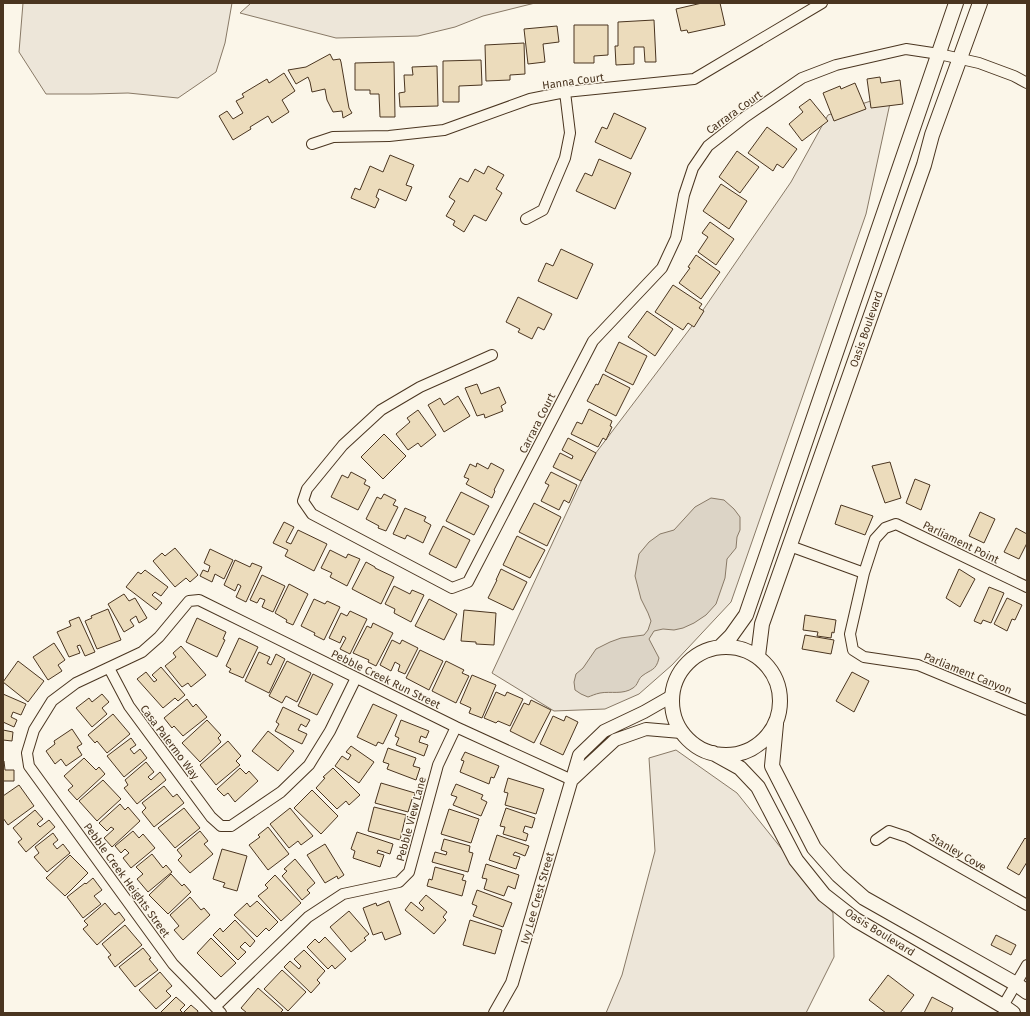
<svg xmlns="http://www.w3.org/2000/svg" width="1030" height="1016" viewBox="0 0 1030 1016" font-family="'Fira Sans',sans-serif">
	<rect width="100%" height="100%" fill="#fbf6e9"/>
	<!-- green -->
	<path fill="#ede6d9" stroke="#887966" d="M23,3H232L225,43L216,72L178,98L128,93L91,94H46L19,52Z
		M251,3H535L483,16L455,27L418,36L336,38L240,13Z
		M892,94L866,214L731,602L672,665L639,694L605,709L554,711L492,673L592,458L692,326L791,182L828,115Z
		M676,750L737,793L833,913L834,957L806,1013H606L622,975L655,851L649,758Z"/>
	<!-- water -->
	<path fill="#dcd4c6" stroke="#887966" d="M711,498L724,500L734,509L740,517V530L737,537L736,548L727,559L725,578L716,604L706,615L694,623L683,628L674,630L663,629L654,631L649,639L659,658C656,671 651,669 642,676C638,679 638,685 633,688C623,695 611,691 600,693C595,694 591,696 588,697L581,694L575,690L574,682L576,674L583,668L596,649L610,642L621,638L644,635L648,630L651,621L648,613L641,599L635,576L639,554L649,542L660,534L674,530L695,507Z"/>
	<!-- building -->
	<path fill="#ecdcbc" stroke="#4a3520" d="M702,3H720L725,25L688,33L687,30L681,31L676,9Z
		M654,20L656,62H645L644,47H634V64L616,65L615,46H618V22Z
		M574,25H608V55L594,56V63H574Z
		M557,26L559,42L543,44L545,62L528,64L524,29Z
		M524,43L525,74L510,75V80L486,81L485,45Z
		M330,54L333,60L340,59L341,62L347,97L349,108L352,113L343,118L342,111L333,112L327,100L325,89L312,92L310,82L308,77L296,84L288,70L306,67Z
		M481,60L482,85L459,86V102H443V61Z
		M394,62L395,117H380L379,94H370V90H355V63Z
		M437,66L438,106L400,107L399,93L405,92L404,75H413L412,67Z
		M284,73L295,91L282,100L289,112L272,123L268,116L250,127L251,129L233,140L219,116L227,111L233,119L243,113L236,101L244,97L242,94L267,79L269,83Z
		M880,77L881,83L900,80L903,104L871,108L867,79Z
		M855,83L866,109L834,121L823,93L840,86L841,89Z
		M810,99L828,121L802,141L789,124L803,112L799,107Z
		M614,113L646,128L631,159L595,142L602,127L607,129Z
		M767,127L797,149L783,168L777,164L773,171L748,153Z
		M737,151L759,167L740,193L719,177Z
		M390,155L414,165L406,185L412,187L406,201L379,189L376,197L379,199L375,208L351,198L355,188L360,190L370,166L383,172Z
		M599,159L631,173L615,209L576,191L585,173L592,176Z
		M488,166L504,175L496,189L502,193L486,221L474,215L464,232L453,225L455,221L446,216L455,201L449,197L460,178L468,182L475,169L484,174Z
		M721,184L747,201L729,229L703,211Z
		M710,222L734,239L716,265L698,252L708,237L702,233Z
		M561,249L593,264L577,299L538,281L546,263L553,266Z
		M696,255L720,272L701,299L679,283L690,268L688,267Z
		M673,285L702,304L699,308L704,311L694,327L688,323L683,330L655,312Z
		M518,297L552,314L544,330L538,327L532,339L518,332L520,329L506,322Z
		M647,311L673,329L655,356L628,337Z
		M619,342L647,356L633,385L605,371Z
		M603,374L630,388L616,416L587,401L596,384L598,385Z
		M477,384L481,394L499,387L506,403L501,406L503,411L485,418L484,414L477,416L465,388Z
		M458,396L470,416L444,432L428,405L440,398L444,405Z
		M589,409L612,421L610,426L612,427L606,440L603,438L598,447L571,434L577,422L582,424Z
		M418,410L436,435L421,447L418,443L408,450L396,434L410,422L407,418Z
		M384,434L406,456L383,479L361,457Z
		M568,438L596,453L581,481L553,467L560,453L572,459L573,456L562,450Z
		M890,462L901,498L885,503L872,466Z
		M477,463L488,469L491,463L504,470L494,490L495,491L492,498L466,484L469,479L464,477L470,464L476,467Z
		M351,472L366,480L364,484L370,487L358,510L331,497L342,475L348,478Z
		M551,472L577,485L569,503L564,500L559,510L541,501L549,485L545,483Z
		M915,479L930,485L921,510L906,503Z
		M461,492L489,506L474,535L446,521Z
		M384,494L396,500L393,505L398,507L386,531L378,528L379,526L366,519L377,497L381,499Z
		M534,503L561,517L547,546L519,532Z
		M841,505L873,516L865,535L835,524Z
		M405,508L426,517L424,521L431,525L423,543L407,535L405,539L393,534Z
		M980,512L995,519L984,543L969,536Z
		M284,522L294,527L286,542L291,544L298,530L327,544L314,571L285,556L288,550L273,543Z
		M443,526L470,540L456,568L429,554Z
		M1016,528L1027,534V543L1019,559L1004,552Z
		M517,536L545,550L530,578L503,565Z
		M175,548L198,575L190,582L186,578L175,587L153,561L162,553L165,556Z
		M210,549L233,560L224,579L215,574L212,582L200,576L203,570L208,572L210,566L204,563Z
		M330,550L346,558L348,554L360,559L347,586L330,577L332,573L321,568Z
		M235,560L250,567L252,563L262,567L246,602L236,597L241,586L238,584L235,591L224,585Z
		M366,562L375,567V568L394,577L381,604L352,589Z
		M501,569L527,582L513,610L488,598L497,580H496Z
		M959,569L975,579L960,607L946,598Z
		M145,570L168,587L161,596L155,592L152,595L162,603L156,610L126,587L138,572L141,574Z
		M262,575L285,586L273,612L262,607L265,600L260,598L257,603L250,600Z
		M289,584L308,594L293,625L286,622L287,620L275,613Z
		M394,586L410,594L412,590L424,595L411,622L394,613L395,609L385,604Z
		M989,587L1004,593L991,623L983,620L981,624L974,621Z
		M124,594L129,601L135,598L147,618L139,623L136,616L130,620L134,626L124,632L108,604Z
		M1007,598L1022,605L1015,620L1012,619L1007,631L994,624Z
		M314,599L325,604L327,601L340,607L324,640L314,635L315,633L301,626Z
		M429,599L457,614L444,640L415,626Z
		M108,609L121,640L97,649L85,621L92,618L91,616Z
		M464,610L496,613L494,645L476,644V642L461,641Z
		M350,611L367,619L350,654L340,649L346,638L343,636L340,643L329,638L341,613L347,616Z
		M805,615L836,620L834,633L832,632L831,638L817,636L818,632L803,630Z
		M79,617L95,652L85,656L80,645L77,646L80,653L69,657L57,632L71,626L69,621Z
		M197,618L226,632L223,639L225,640L217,657L186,642Z
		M373,623L393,633L376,666L368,662L369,660L353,653L367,626L371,628Z
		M805,635L834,640L831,654L802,649Z
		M239,638L258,647L243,678L229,672L231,669L226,666Z
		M392,640L400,644L402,640L418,648L405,674L398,671L400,665L395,662L391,671L380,665Z
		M54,643L65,660L58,665L62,671L48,680L33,657Z
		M181,646L206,675L191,687L188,683L182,687L165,666L176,657L173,653Z
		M420,650L443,661L429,690L406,678Z
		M259,652L270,657L267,663L271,665L276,654L285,659L269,693L245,681Z
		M18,661L44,681L28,702L3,682Z
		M287,661L311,673L297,702L286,696L282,703L269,696Z
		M446,661L464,670L462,673L469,676L456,703L432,691Z
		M161,667L185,695L178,701L175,698L163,708L137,679L146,672L154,682L157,680L152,675Z
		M852,672L869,681L854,712L836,701Z
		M313,674L333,684L317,715L298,706Z
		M472,675L496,685L482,718L469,713L471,708L460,703Z
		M496,692L505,696L507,692L523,699L510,726L498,721L496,723L484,718Z
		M3,694L26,704L21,715L13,712L11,717L17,720L14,727L3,722Z
		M102,694L109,702L102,708L107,714L92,727L76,708L89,698L92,702Z
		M187,699L193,707L196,704L207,717L183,736L174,726L172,728L164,718Z
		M531,700L551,710L534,743L510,731L524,703L529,705Z
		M373,704L397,715L383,744L378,742L376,746L357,737Z
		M283,707L310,720L306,727L301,724L298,730L307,734L302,744L275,731L279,724L276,722Z
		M113,714L130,734L107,753L97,741L95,743L88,735Z
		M553,716L564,721L566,716L578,722L563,755L540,744Z
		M207,720L221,735L218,738L221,742L200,762L182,743Z
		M401,720L429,731L426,738L421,736L419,742L428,745L424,756L396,745L399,738L395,736Z
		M72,729L82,744L77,747L82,755L66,766L61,759L55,764L46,751L55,744L54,741Z
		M3,730L13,732L12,741L3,740Z
		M268,731L294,751L278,771L252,751Z
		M131,738L136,745L130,749L134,754L140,749L147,758L124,777L107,756Z
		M228,741L241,756L236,761L240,765L216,785L200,765Z
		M351,746L374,762L359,783L335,766L342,756L348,760L351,755L346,752Z
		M388,748L416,758L413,766L420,768L416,780L387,769L389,764L383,762Z
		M465,752L499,766L494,778L491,777L489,784L460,772L464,761L461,760Z
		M84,758L96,770L99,767L105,774L77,800L68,790L73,786L64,776Z
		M3,761H4L5,770H14V781H3Z
		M146,762L154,772L148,777L151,780L160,772L166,780L137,804L124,788L128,785L125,780Z
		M240,768L246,774L249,771L258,781L235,802L228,793L224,796L217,789Z
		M333,768L360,795L349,805L346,801L337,809L316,788L325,778L323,777Z
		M508,778L544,789L536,814L505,805L508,793L504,792Z
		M103,780L121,799L97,821L79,801Z
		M381,783L415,793L414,799H412L408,812L375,803Z
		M456,784L483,795L481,799L487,802L481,816L453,805L457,797L451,795Z
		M19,785L34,806L8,825L3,818V796Z
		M164,786L173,797L177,794L184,803L154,827L142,812L146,808L142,803Z
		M312,790L338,816L321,834L294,808Z
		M120,804L125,810L128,807L140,821L112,847L104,838L114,829L111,827L107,831L99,823Z
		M374,807L406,815L400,840L368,831Z
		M184,808L200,828L175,848L158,828Z
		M290,808L313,836L301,845L298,841L289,848L270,824Z
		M506,808L535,818L532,828L525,826L523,832L528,834L526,841L503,834L505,827L500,826Z
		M449,809L479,819L471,843L441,834Z
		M35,810L43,819L37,824L40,827L49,820L55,827L26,852L18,842L22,839L13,828Z
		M268,827L289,854L268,870L249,845L260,837L258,835Z
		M133,831L139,838L143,834L155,848L131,868L123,858L129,853L125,849L121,853L115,846Z
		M200,831L208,841L204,844L213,854L190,873L178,860L182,856L177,850Z
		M357,832L393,844L390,854L378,850L377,853L384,855L380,867L353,858L355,851L351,849Z
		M53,833L58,840L53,844L57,849L63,844L70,853L47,872L34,857L39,853L35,847Z
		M497,835L529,846L525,856L515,852L513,855L520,857L516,869L489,860Z
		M1025,838L1027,840V862L1019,875L1007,868Z
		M444,839L470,846L469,852L473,853L468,872L432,862L435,852L446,855L447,852L441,850Z
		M325,844L344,875L338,879L337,876L325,883L307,855Z
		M222,849L247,856L237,891L223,887L225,883L213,879Z
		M152,854L163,868L166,865L172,872L148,892L137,879L143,874L136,867Z
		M70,855L88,873L65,896L46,878Z
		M295,859L315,883L307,890L310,893L302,900L282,876L287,871L284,869Z
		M486,864L519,875L515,889L508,886L504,896L484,889L487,879L482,878Z
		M435,867L464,875L462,880L466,881L462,896L427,886L429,879L432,880Z
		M171,874L182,886L184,884L191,892L168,914L149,895Z
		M275,875L301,903L281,921L258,896L268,888L265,885Z
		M93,878L102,890L94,896L101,904L83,918L67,897L85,883L86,884Z
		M477,890L512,903L503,927L473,916L477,906L472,904Z
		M426,895L447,912L443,917L446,920L434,934L405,910L411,902L422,911L424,908L419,903Z
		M190,897L201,910L204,908L210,915L183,940L174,930L179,926L170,915Z
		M257,901L278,922L269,931L266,928L257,937L234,915L247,903L250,907Z
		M389,901L401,934L385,940L382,932L373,935L363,908L376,903L377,906Z
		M105,903L115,915L119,912L125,920L97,945L83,929L88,925L84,921Z
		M349,911L369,934L364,938L366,940L351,952L330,927Z
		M235,920L255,941L250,947L245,942L240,947L246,952L238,960L213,935L220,928L223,932Z
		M470,920L502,930L495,954L463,945Z
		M125,925L142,945L115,967L108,957L111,955L102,944Z
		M996,935L1016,945L1011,955L991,945Z
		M325,937L346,959L335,969L332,965L328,969L307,947L315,939L319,943Z
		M211,938L236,963L221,977L197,953Z
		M143,948L151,958L149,959L158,970L135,987L119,967Z
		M304,950L325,971L317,980L320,983L311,993L284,967L290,961L299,969L301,966L294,959Z
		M282,970L306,992L288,1011L264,989Z
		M160,972L172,986L166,991L171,996L156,1009L139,990Z
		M888,975L914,995L900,1013H886L869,1000Z
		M258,988L283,1010L280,1013H247L241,1008Z
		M176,997L185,1005L180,1010L183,1013H160Z
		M932,997L953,1008L951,1013H924Z
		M191,1005L198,1011L197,1013H183Z"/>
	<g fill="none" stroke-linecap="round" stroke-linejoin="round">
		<defs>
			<path id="minor" d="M312,144L333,137L389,136L444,130L530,99L565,92L694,79L822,3
				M526,219L543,210L565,158L570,133L565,92
				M492,355L420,387L381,410L343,445L307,489L303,501L312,514L452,588L468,582L593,341L662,268L676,238L684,195L693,168L708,146L745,117L802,78L836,65L906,49L939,54L979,63L1014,76L1027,83
				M790,546L864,573
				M1027,587L896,524L885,528L875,539L864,573L850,634L853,650L864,657L918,665L1027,710
				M109,668L129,706L211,817L221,826H231L281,792L309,765L330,731L356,678
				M876,840L889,831L907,837L1027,905
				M1003,1006L1027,965
				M215,1007L308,917L343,894L399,882L409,872L438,765L456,727
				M221,1013L173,964L29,766L27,753L34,730L52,701L76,683L142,652L159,637L189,601L199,600L456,727L572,780"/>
			<path id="tertiary" d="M573,779L615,740L646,729L681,732
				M495,1013L512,983L579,755L604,731L644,712L672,696"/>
			<path id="secondary" d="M721,646L731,636L746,615L956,3
				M672 701a54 54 0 1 1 108 0a54 54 0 1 1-108 0Z
				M758,656L762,624L924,165L932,135L980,3
				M776,724L772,766L814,848L838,875L864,898L1016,984L1027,992
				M713,753L740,768L758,787L796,860L824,895L856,920L1003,1006L1013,1013"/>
		</defs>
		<!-- minor casing -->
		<use href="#minor" stroke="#4a3520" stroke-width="12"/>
		<!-- tertiary casing -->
		<use href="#tertiary" stroke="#4a3520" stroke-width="14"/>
		<!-- secondary casing -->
		<use href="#secondary" stroke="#4a3520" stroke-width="16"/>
		<!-- minor -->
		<use href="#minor" stroke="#fbf6e9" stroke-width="10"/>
		<!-- tertiary -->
		<use href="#tertiary" stroke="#fbf6e9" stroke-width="12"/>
		<!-- secondary -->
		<use href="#secondary" stroke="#fbf6e9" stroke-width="14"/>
	</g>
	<g text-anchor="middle" stroke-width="3" stroke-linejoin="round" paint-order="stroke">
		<!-- street labels -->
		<g font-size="11" fill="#4a3520" stroke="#fbf6e9">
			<text transform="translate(573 81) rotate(-8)" y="4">Hanna Court</text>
			<text transform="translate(734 112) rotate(-36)" y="4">Carrara Court</text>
			<text transform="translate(866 329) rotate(-71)" y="4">Oasis Boulevard</text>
			<text transform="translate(537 423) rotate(-63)" y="4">Carrara Court</text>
			<text transform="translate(961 542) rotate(26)" y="4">Parliament Point</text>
			<text transform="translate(968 673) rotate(22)" y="4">Parliament Canyon</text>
			<text transform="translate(386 679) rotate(26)" y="4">Pebble Creek Run Street</text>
			<text transform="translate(170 742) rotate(53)" y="4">Casa Palermo Way</text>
			<text transform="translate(411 819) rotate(-75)" y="4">Pebble View Lane</text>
			<text transform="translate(958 852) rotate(30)" y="4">Stanley Cove</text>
			<text transform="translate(127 880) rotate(54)" y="4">Pebble Creek Heights Street</text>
			<text transform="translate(537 898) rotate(-74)" y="4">Ivy Lee Crest Street</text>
			<text transform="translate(880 932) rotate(32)" y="4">Oasis Boulevard</text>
		</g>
	</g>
	<!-- border -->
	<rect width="1030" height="1016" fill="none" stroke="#4a3520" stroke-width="8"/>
</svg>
